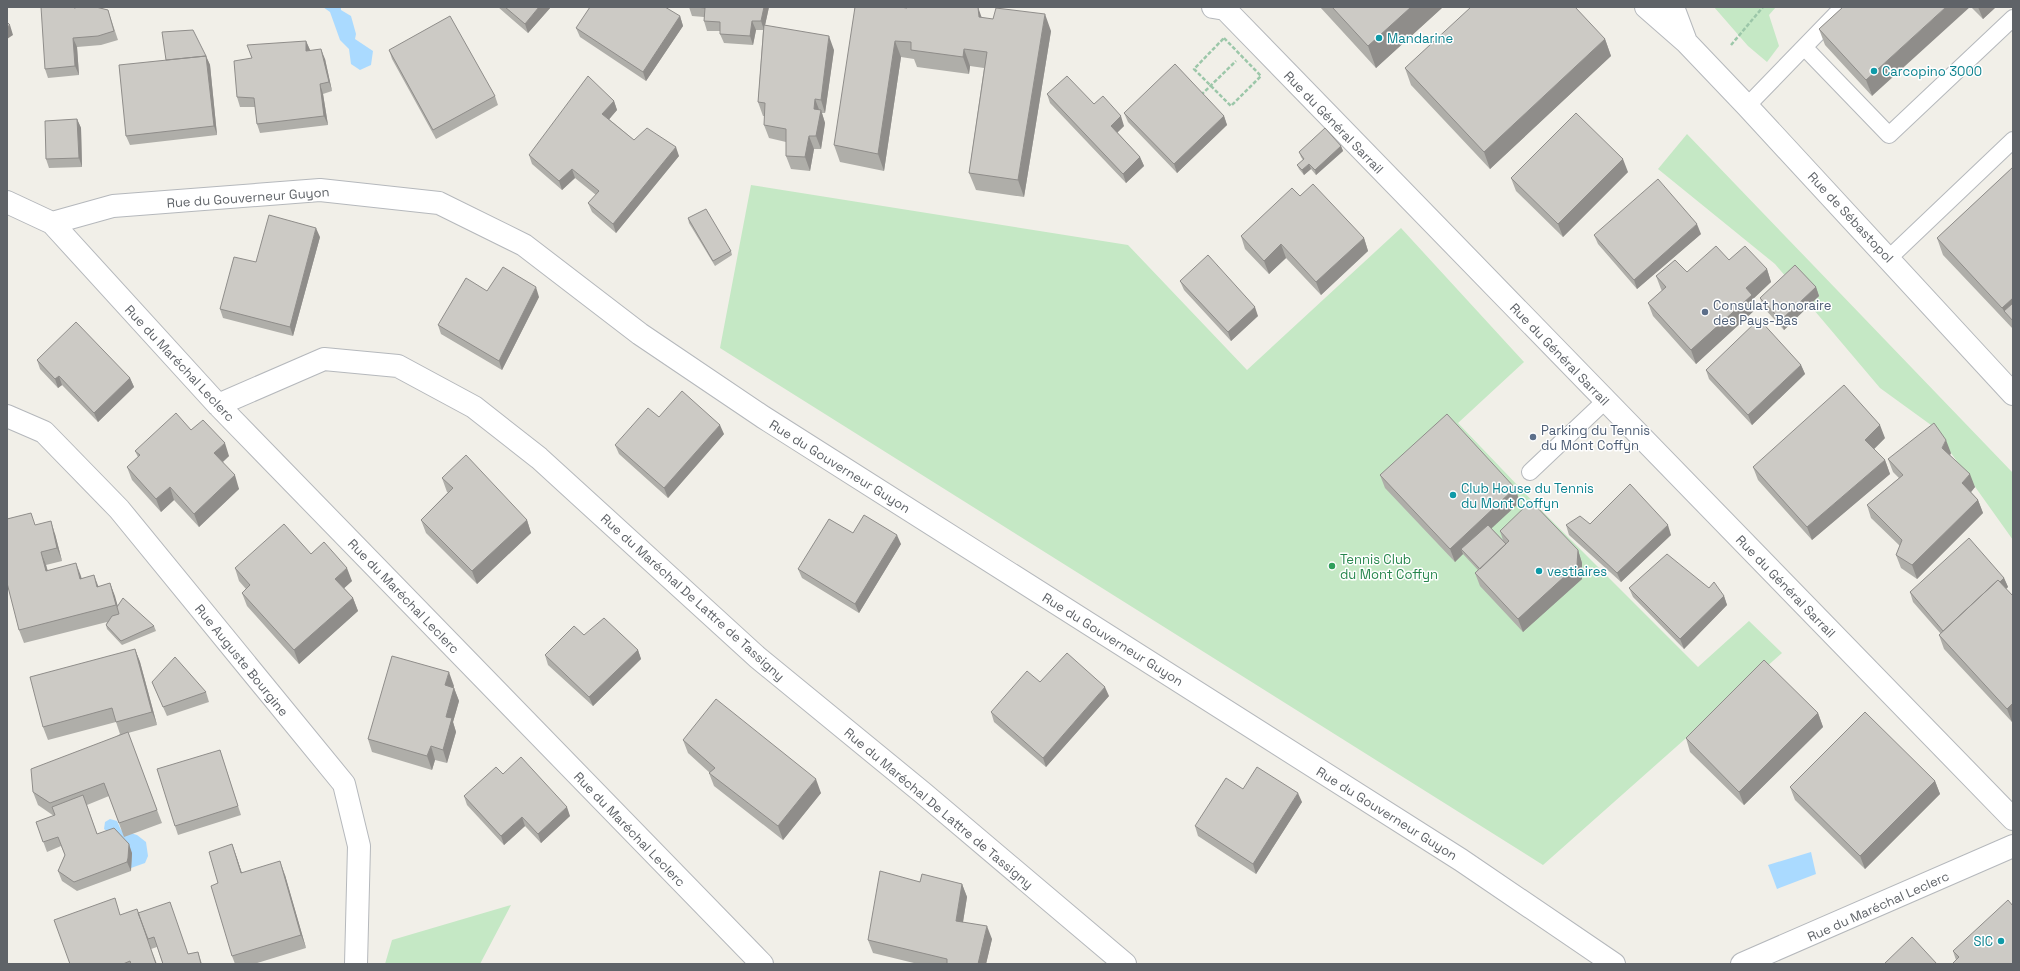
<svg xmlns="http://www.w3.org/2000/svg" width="2020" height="971" viewBox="0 0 2020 971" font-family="'Space Grotesk',sans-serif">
	<rect width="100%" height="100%" fill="#f1efe8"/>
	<!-- green -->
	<path fill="#c5e8c5" d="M1714,7H1776L1769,15L1779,46L1767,62L1748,46Z
		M1687,134L2013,473V540L1931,425L1880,388L1775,264L1658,169Z
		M751,185L1128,245L1247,370L1401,228L1524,362L1458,423L1542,511L1698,667L1749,621L1782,653L1543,865L720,348Z
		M511,905L480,964H385L392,940Z"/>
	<!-- water -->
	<path fill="#aadaff" d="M323,7H341V10L351,16L356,34L355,39L373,51L371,65L360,70L351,64L349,49L340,40L330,12Z
		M110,819L117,821L121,830L137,835L146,842L148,856L145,863L131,868L112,835L104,829L105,822Z
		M1811,852L1816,874L1777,889L1768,865Z"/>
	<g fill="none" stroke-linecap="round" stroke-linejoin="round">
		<defs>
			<path id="service" d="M1805,48L1889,135L2013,18
				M1747,106L1843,7
				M1889,258L2013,140
				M1530,472L1605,401"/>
			<path id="minor" d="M1646,7L1686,42L1747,106L2013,394
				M1673,7L1685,39
				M7,202L52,223L113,206L320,190L439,203L524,245L640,334L763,417L1461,860L1614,964
				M52,223L218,405L762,964
				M218,405L324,359L398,366L474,407L539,458L757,657L923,793L1125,964
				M7,416L44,432L119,509L344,784L359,846L356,964
				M1742,964L2013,846"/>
			<path id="tertiary" d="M1213,7L1225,9L2013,819"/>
		</defs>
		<!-- service casing -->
		<use href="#service" stroke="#b5b8bc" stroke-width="18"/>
		<!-- minor casing -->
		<use href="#minor" stroke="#b5b8bc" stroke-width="24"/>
		<!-- tertiary casing -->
		<use href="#tertiary" stroke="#b5b8bc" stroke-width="24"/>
		<!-- path -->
		<path stroke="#9cc7a9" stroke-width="2.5" stroke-dasharray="4 2" stroke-linecap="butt" d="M1224,38L1261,76L1231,106L1194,69Z
			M1731,45L1763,7
			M1201,95L1236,61"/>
		<!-- service -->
		<use href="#service" stroke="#fff" stroke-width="16"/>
		<!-- minor -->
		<use href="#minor" stroke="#fff" stroke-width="22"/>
		<!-- tertiary -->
		<use href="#tertiary" stroke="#fff" stroke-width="22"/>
	</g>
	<!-- wall -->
	<path fill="#afaea9" d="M498,7H551L528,33Z
		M689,7H769L765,25L834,50L825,113H822L825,123L821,149H814L810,171L791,169L786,156V142L769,138L764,125L765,116H763L758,102L763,30H756L753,45L724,43L720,34V31H707L704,21V17L692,16Z
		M1320,7H1443L1376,68Z
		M1843,7L1872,96L1825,45L1819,29Z
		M1971,7H1996L1983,19Z
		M74,8L108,10L118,40L101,45L77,47L79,75L48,78L45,69Z
		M907,8L982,18L1051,31L1024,197L976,190L969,173L984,68L970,66L969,74L917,67L914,59L901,57L884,171L840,162L834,145Z
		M680,16L683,26L646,81L580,37L576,28Z
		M1605,39L1611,56L1490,169L1411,85L1405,68Z
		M306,41L310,50L325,59L332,91L323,94L328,125L260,133L257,124L255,107H240L237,97L252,58Z
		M389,50L495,96L498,105L436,139L392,59Z
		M206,56L210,65L217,135L130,145L126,136L166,60Z
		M1047,94L1094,104L1124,126L1117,132L1140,157L1144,166L1126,183L1050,103Z
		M614,101L617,110L609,119L634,140L679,156L616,233L592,212L588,203L596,195L575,178L562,190L532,164L529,155Z
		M1124,113L1224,116L1227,125L1177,173L1128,122Z
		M77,119L81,128L82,167L49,168L46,159Z
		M1341,146L1343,151L1316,175L1311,169L1304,175L1299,169L1297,165L1303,160L1301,157L1299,152Z
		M2013,167V329L1943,255L1937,238Z
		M1628,172L1563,237L1516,191L1511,178Z
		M1300,196L1364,238L1368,251L1321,295L1286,258L1269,274L1245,249L1241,236Z
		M688,218L731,251L732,255L715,266L689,223Z
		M1701,234L1637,289L1598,244L1594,235Z
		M320,237L293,336L223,318L220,309L256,262Z
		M1729,260L1767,269L1771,282L1753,299L1757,308L1696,364L1653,316L1648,303L1662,291L1661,289L1656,276L1687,272Z
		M1180,281L1258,316L1231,341L1184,290Z
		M1816,287L1819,296L1784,330L1763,307L1760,298Z
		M487,291L539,297L502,370L441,334L438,325Z
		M37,360L130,378L134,387L98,422L62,385L58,388L40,369Z
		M1801,365L1805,374L1752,425L1709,379L1706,370Z
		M659,417L724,434L668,498L619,454L615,445Z
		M191,430L229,456L223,462L239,489L199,527L174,500L161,512L132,480L127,467L138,457L135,451Z
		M1885,438L1874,449L1885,460L1890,474L1812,540L1758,480L1753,467Z
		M1951,453L1950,455L1975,487L1971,492L1978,500L1983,513L1917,579L1901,568L1896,555L1900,546L1871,518L1867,505L1899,478L1893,472L1888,459Z
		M1380,475L1520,502L1491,528L1503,540L1500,531L1578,550L1582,563V579L1523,632L1480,586L1475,573L1478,570L1463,554L1455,562L1385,488Z
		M442,478L527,520L531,533L477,584L426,533L421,520L448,492H447Z
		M1590,524L1671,535L1621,582L1569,535L1566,525Z
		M36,525L55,534L62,561L46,565L48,571L82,578L98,587L110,583L118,607L154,626L156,631L122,645L107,629L106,625L107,622L24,643L19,630Z
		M853,533L901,544L859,613L802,578L798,569Z
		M311,554L352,581L344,588L353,598L358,611L299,664L247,606L242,593L246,589L239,581L235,568Z
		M2004,578L2008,587L2006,589L2013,596V721L2012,722L1944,649L1939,635L1941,634L1913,602L1910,592Z
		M1629,588L1724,596L1727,605L1684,649L1633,597Z
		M584,635L638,650L641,659L593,706L548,665L545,655Z
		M135,649L140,662L157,725L128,733L162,823L124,837L109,796L87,805L97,834L132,853L131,868V871L77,891L62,881L58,871L65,855L61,846L47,852L36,822L54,816L38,805L33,792L120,734L116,722L48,740L43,727Z
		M152,682L206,692L209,702L167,716Z
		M1040,682L1109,696L1046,767L994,722L991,712Z
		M454,686L453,687L454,688L459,701L453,722L456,732L447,763L435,760L432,770L372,752L368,739Z
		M1818,713L1823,727L1744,805L1690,752L1686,738Z
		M683,740L821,793L783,840L714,786L709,773H710L688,753Z
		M220,750L241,815L178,835L175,826Z
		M503,774L570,816L541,843L525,826L504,845L467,805L464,796Z
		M1935,781L1940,794L1865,869L1795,800L1790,787Z
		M1243,789L1302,802L1256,874L1198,836L1195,826Z
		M232,844L242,873L285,875L306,948L254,964H235L232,956L218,883Z
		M920,882L962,884L967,897L963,922L992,939L986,964H918L873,953L868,940Z
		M2013,906L1956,960L1953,951Z
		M138,913L188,954L198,952L202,964H163L157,947L151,949L157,964H70L121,915Z"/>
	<!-- shaded-wall -->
	<path fill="#8f8d8a" d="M539,7H551L528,33L525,24Z
		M764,7H769L764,30L761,21Z
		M978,7L984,24L979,17Z
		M1411,7H1443L1376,68L1368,46Z
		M1946,7H1970L1872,96L1866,80Z
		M1978,7H1996L1983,19Z
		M1045,14L1051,31L1024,197L1018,180Z
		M680,16L683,26L646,81L643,72Z
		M752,21L756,30L753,45L750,36Z
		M10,25L13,35L7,39V27Z
		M829,36L834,50L825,113L821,100Z
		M73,38L77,47L79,75L75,66Z
		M1605,39L1611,56L1490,169L1484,152Z
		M306,41L310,50L309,60L306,51Z
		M895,41L901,57L884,171L878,154Z
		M321,49L325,59L332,91L329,82Z
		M964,49L970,66L969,74L963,57Z
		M206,56L210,65L217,135L214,126Z
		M320,84L323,94L328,125L324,116Z
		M815,99L820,112L821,110L825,123L821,149L816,136L814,109Z
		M614,101L617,110L606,123L602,114Z
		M1121,116L1124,126L1115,135L1111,126Z
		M1224,116L1227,125L1177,173L1174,164Z
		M77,119L81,128L82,167L79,158Z
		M809,136L814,149L810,171L805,157Z
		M1341,146L1343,151L1316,175L1315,170Z
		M676,147L679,156L616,233L613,224Z
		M1140,157L1144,166L1126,183L1123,174Z
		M1623,159L1628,172L1563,237L1558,224Z
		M1309,164L1311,169L1304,175L1302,170Z
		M572,169L575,178L562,190L559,181Z
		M1697,224L1701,234L1637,289L1634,280Z
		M316,228L320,237L293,336L290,327Z
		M1364,238L1368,251L1321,295L1316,282Z
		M1281,244L1286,258L1269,274L1264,261Z
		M1767,269L1771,282L1753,299L1757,308L1696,364L1691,350L1746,288Z
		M536,287L539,297L502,370L499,361Z
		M1816,287L1819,296L1784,330L1781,320Z
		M2013,298V320L2004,311L2002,308Z
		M1255,307L1258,316L1231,341L1228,332Z
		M1801,365L1805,374L1752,425L1748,415Z
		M59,376L62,385L58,388L55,379Z
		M130,378L134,387L98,422L94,413Z
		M720,425L724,434L668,498L664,488Z
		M1880,425L1885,438L1870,453L1865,440Z
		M1946,440L1951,453L1947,461L1942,448Z
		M225,443L229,456L218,466L214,453Z
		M1885,460L1890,474L1812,540L1807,527Z
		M1970,474L1975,487L1967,497L1962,483Z
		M235,475L239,489L199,527L194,514Z
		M170,487L174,500L161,512L156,499Z
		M1515,488L1520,502L1465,553L1461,549L1463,554L1455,562L1450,549Z
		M1978,500L1983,513L1917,579L1912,565Z
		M527,520L531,533L477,584L472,571Z
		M51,521L55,534L62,561L57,548Z
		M1668,525L1671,535L1621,582L1617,573Z
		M897,535L901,544L859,613L855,604Z
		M1578,550L1582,563V579L1523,632L1518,619Z
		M41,552L46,565L51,584L46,571Z
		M76,563L81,576L85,592L80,579Z
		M347,568L352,581L340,592L335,579Z
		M94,575L99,588L97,587Z
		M2004,578L2008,587L1949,644L1946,634Z
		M110,583L115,596L121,618L116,605Z
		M1724,596L1727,605L1684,649L1680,639Z
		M353,598L358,611L299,664L294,650Z
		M135,649L140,662L157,725L152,712Z
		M638,650L641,659L593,706L589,697Z
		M449,672L454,686L450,698L445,685Z
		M1105,687L1109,696L1046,767L1043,758Z
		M454,688L459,701L453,722L456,732L447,763L443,750L446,717Z
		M2013,703V721L2012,722L2007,709Z
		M1818,713L1823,727L1744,805L1739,792Z
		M431,746L435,760L432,770L427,756Z
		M816,779L821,793L783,840L778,826Z
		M1935,781L1940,794L1865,869L1860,856Z
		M1298,793L1302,802L1256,874L1253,864Z
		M567,807L570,816L541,843L538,834Z
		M522,817L525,826L504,845L501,836Z
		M129,844L132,853L131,871L127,862Z
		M232,844L237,858L246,886L241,873Z
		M280,861L285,875L306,948L301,935Z
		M962,884L967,897L961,934L956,921Z
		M987,926L992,939L986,964H978Z"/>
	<!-- building -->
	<path fill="#cccac5" stroke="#8f8d8a" d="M41,7H73L74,8L79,7H96L108,10L114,31L98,36L73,38L75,66L45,69Z
		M505,7H539L525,24Z
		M590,7H665L680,16L643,72L576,28Z
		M696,7H764L761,21H752L750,36L720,34V22L704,21L705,8Z
		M855,7H900L907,8L908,7H978L979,17L993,19L996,8L1045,14L1018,180L969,173L987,52L964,49L963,57L911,50V42L895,41L878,154L834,145Z
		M1332,7H1411L1368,46Z
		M1471,7H1575L1605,39L1484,152L1405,68Z
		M1843,7H1946L1866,80L1819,29Z
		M450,16L495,96L433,130L389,50Z
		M7,22L10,25L7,27Z
		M764,25L829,36L821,100L815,99L814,109L821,110L816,136H809L805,157L786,156V129L764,125L765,103L758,102Z
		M193,30L206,56L166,60L162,32Z
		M306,41V51L321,49L329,82L320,84L324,116L257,124L254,98L237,97L234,61L252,58L247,45Z
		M206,56L214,126L126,136L119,65Z
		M1175,64L1224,116L1174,164L1124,113Z
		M588,76L614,101L602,114L634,140L647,128L676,147L613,224L588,203L599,191L572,169L559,181L529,155Z
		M1067,76L1094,104L1103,96L1121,116L1111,126L1140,157L1123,174L1047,94Z
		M1576,113L1623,159L1558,224L1511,178Z
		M77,119L79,158L46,159L45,121Z
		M1325,128L1341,146L1315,170L1309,164L1302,170L1297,165L1304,159L1299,152Z
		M2013,167V298L2002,308L1937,238Z
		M1658,179L1697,224L1634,280L1594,235Z
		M1313,184L1364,238L1316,282L1281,244L1264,261L1241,236L1292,188L1300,196Z
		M706,209L731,251L713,261L688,218Z
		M269,215L316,228L290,327L220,309L234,257L256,262Z
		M1716,246L1729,260L1745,246L1767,269L1746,288L1752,295L1691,350L1648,303L1666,287L1656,276L1675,260L1687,272Z
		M1208,255L1255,307L1228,332L1180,281Z
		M1795,265L1816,287L1781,320L1760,298Z
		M503,267L536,287L499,361L438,325L466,278L487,291Z
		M2013,303V321L2004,311Z
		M1759,319L1801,365L1748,415L1706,370Z
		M76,322L130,378L94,413L59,376L55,379L37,360Z
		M1844,385L1880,425L1865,440L1885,460L1807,527L1753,467Z
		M682,391L720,425L664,488L615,445L648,408L659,417Z
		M176,413L191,430L203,420L225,443L214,453L235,475L194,514L170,487L156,499L127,467L140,455L135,451Z
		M1447,414L1515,488L1450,549L1380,475Z
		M1934,423L1946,440L1942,448L1970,474L1962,483L1978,500L1912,565L1896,555L1902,540L1867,505L1903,475L1888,459Z
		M466,455L527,520L472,571L421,520L453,488L442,478Z
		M1630,484L1668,525L1617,573L1566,525L1580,516L1590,524Z
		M1531,501L1578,550L1577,565L1518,619L1475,573L1509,541L1500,531Z
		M31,513L35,525L51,521L57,548L41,552L46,571L76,563L80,579L94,575L97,587L110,583L116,605L19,630L7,583V519Z
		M864,515L897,535L855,604L798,569L829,519L853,533Z
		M284,524L311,554L324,542L347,568L335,579L353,598L294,650L242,593L250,585L235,568Z
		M1488,525L1506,544L1480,569L1461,549Z
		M1969,538L2004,578L2000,582L1998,580L1943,631L1910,592Z
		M1667,554L1709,588L1714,582L1724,596L1680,639L1629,588Z
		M1998,580L2013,596V703L2007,709L1939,635Z
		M123,598L154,626L121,641L106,625L112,616L119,614L117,607Z
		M604,618L638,650L589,697L545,655L574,626L584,635Z
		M135,649L152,712L116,722L112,708L43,727L30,677Z
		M1067,653L1105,687L1043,758L991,712L1027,671L1040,682Z
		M392,656L449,672L445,685L454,688L446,717L452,718L443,750L431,746L427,756L368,739Z
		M175,657L206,692L163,707L152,682Z
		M1764,660L1818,713L1739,792L1686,738Z
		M716,699L816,779L778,826L709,773L715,768L683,740Z
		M1865,712L1935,781L1860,856L1790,787Z
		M128,732L157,810L119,823L104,783L50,803L33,792L31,769Z
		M220,750L238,806L175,826L157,769Z
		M521,757L567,807L538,834L522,817L501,836L464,796L496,767L503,774Z
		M1257,767L1298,793L1253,864L1195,826L1226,778L1243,789Z
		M83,795L97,834L114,828L129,844L128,858L127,862L74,882L58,871L65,855L58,837L43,842L36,822L55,815L52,807Z
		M232,844L241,873L280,861L301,935L232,956L211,886L218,883L209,852Z
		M880,871L920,882L922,874L962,884L956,921L987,926L978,964H947V959L868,940Z
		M115,898L120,915L137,909L156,964H131L130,961L123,964H70L54,920Z
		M2008,900L2013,906V964H1952L1959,957L1953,951Z
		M170,902L188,954L198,952L201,964H163L154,937L148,939L138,913Z
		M1912,937L1937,964H1884Z"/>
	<!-- markers -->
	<g fill="#0f9aa8" stroke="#fff" stroke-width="1.5">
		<circle cx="1379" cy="38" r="4"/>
		<circle cx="1874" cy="71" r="4"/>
		<circle cx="1453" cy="495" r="4"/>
		<circle cx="1539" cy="571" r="4"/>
		<circle cx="2001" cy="941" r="4"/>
	</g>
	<g fill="#5c6f8a" stroke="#fff" stroke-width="1.5">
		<circle cx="1705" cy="312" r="4"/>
		<circle cx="1533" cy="437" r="4"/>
	</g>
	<circle fill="#2e9e5b" stroke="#fff" stroke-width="1.5" cx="1332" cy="566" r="4"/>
	<g text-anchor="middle" stroke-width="3" stroke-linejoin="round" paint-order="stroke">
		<!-- culture labels -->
		<g font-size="13" fill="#0d838f" stroke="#fff" text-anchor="start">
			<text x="1387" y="43">Mandarine</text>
			<text x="1882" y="76">Carcopino 3000</text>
			<text x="1461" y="493">Club House du Tennis<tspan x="1461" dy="15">du Mont Coffyn</tspan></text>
			<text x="1547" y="576">vestiaires</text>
			<text x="1993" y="946" text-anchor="end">SIC</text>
		</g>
		<!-- street labels -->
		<g font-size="13" fill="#5f6368" stroke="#fff">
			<text transform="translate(1334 122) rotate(46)" y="5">Rue du Général Sarrail</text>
			<text transform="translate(248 197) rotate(-4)" y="5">Rue du Gouverneur Guyon</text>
			<text transform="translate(1851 217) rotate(47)" y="5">Rue de Sébastopol</text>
			<text transform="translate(1560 354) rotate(46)" y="5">Rue du Général Sarrail</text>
			<text transform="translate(180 363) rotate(47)" y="5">Rue du Maréchal Leclerc</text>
			<text transform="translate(840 466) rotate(32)" y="5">Rue du Gouverneur Guyon</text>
			<text transform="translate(1786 586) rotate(46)" y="5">Rue du Général Sarrail</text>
			<text transform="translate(404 596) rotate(46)" y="5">Rue du Maréchal Leclerc</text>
			<text transform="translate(693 597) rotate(42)" y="5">Rue du Maréchal De Lattre de Tassigny</text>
			<text transform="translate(1113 639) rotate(32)" y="5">Rue du Gouverneur Guyon</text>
			<text transform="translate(242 660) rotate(51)" y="5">Rue Auguste Bourgine</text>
			<text transform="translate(939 808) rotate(40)" y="5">Rue du Maréchal De Lattre de Tassigny</text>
			<text transform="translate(1387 813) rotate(32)" y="5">Rue du Gouverneur Guyon</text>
			<text transform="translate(630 829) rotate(46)" y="5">Rue du Maréchal Leclerc</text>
			<text transform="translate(1878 906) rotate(-24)" y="5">Rue du Maréchal Leclerc</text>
		</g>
		<!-- service labels -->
		<g font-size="13" fill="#4e5e75" stroke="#fff" text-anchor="start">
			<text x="1713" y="310">Consulat honoraire<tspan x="1713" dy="15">des Pays-Bas</tspan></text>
			<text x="1541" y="435">Parking du Tennis<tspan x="1541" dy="15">du Mont Coffyn</tspan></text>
		</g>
		<!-- leisure labels -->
		<g font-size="13" fill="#27864d" stroke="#fff" text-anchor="start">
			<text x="1340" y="564">Tennis Club<tspan x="1340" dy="15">du Mont Coffyn</tspan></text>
		</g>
	</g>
	<!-- border -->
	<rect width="2020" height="971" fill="none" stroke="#5f6368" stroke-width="16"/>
</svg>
